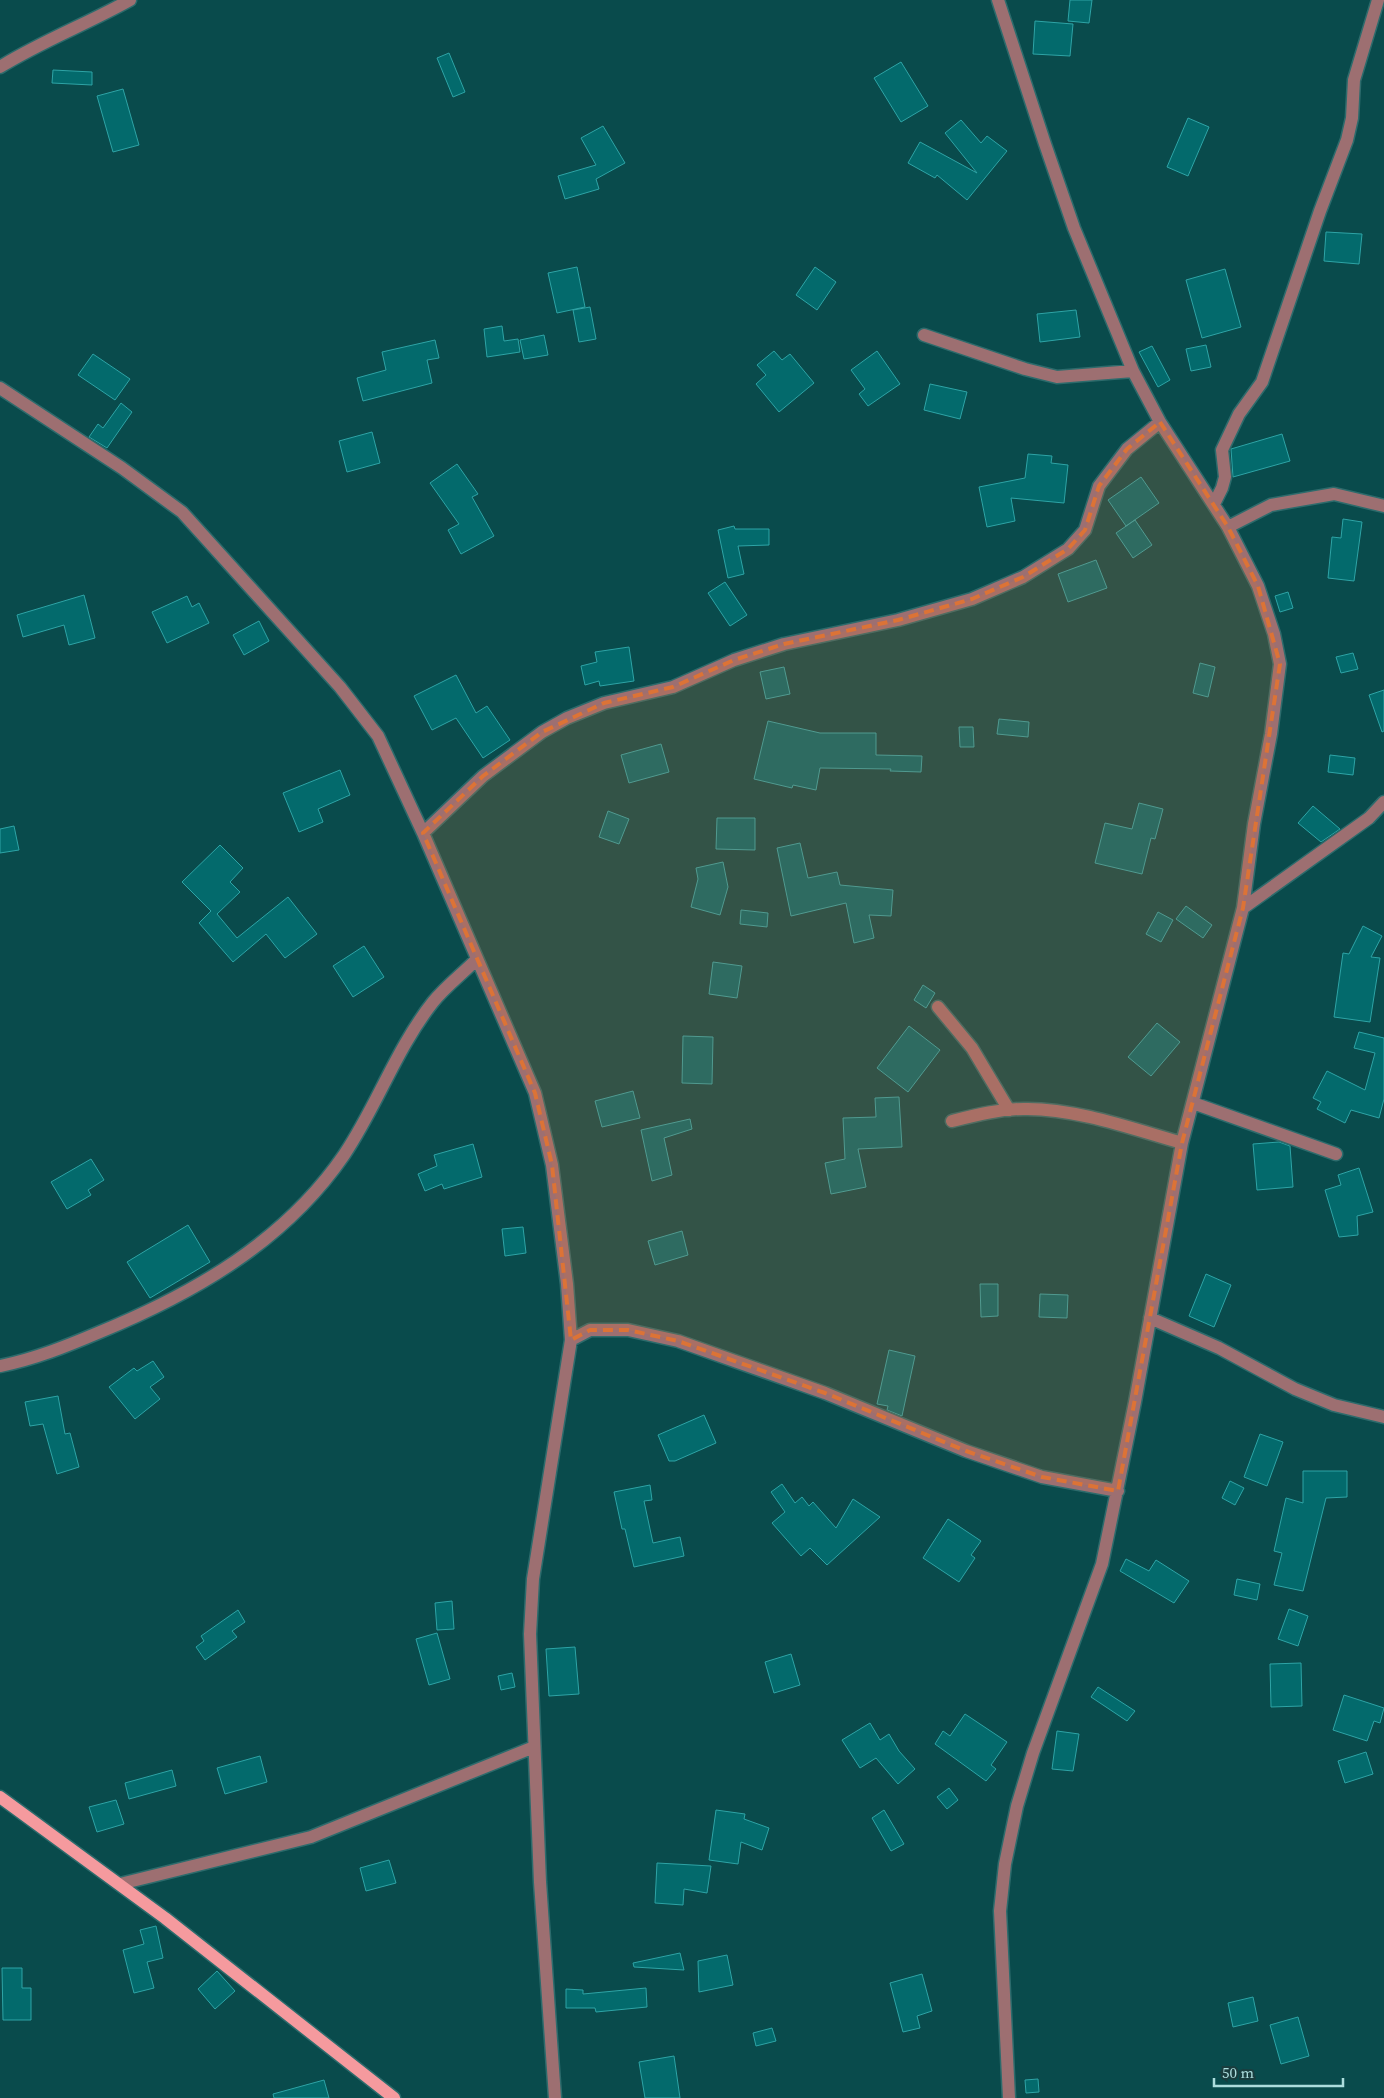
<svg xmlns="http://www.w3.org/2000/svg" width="1384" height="2098" viewBox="0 0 1384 2098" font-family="'Source Serif 4',serif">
	<rect width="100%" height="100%" fill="#094b4c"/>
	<!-- building -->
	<path fill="#036a6c" stroke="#2ea4a6" d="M1070,0H1092L1089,23L1068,21Z
		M1035,21L1073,24L1070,56L1033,54Z
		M449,53L465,92L453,97L437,58Z
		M901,62L928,106L901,122L874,78Z
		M53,70L92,72V85L52,83Z
		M123,89L139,145L113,152L97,96Z
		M1188,118L1209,127L1188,176L1167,167Z
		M961,120L981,143L987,136L1007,151L967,200L937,175L935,178L908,163L920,142L977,173L945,133Z
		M603,126L625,163L596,179L599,189L565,199L558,176L596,165L581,138Z
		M1326,232L1362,234L1359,264L1324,261Z
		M577,267L585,307L557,313L548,273Z
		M815,267L836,282L817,310L796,295Z
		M1225,269L1241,327L1202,338L1186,280Z
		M590,307L596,339L579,342L573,310Z
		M1076,310L1080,337L1040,342L1037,314Z
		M502,326L504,341L518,339L520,352L487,357L484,329Z
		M544,335L548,355L524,359L520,340Z
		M435,340L439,358L427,360L432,383L363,401L357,378L386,370L382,352Z
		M1206,345L1211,367L1191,371L1186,349Z
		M1152,346L1170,380L1158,387L1139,352Z
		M774,351L782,360L790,354L814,383L779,412L756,384L766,375L757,365Z
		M877,351L900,384L868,406L859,394L865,389L851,370Z
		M93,354L130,379L115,400L78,375Z
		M930,384L967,392L960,419L924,410Z
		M121,403L132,412L107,448L89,437L98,424L103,428Z
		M372,432L380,463L347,472L339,441Z
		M1282,434L1290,461L1233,477L1231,449Z
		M1028,454L1052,456L1051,463L1068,465L1064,503L1011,498L1015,521L987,527L979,487L1025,478Z
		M457,464L478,494L472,497L494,536L461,554L448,530L459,524L430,483Z
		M1141,477L1159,503L1126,526L1108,500Z
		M1343,519L1362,522L1354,581L1328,578L1332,537L1341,538Z
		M1135,520L1152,545L1133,558L1116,533Z
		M734,526L735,529H769V545L738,546L744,574L728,578L718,530Z
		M1096,560L1107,588L1068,602L1058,574Z
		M725,582L747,615L730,626L708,593Z
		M1288,592L1293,608L1280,612L1275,596Z
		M84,595L95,638L69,645L64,625L23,637L17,615Z
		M187,596L192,607L199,603L209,623L167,643L152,612Z
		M259,621L269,641L244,655L233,635Z
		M629,647L634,681L600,686L599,681L585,685L581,666L597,662L595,652Z
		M1353,653L1358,669L1341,673L1336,657Z
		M1200,663L1215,667L1208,697L1193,693Z
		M784,667L790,694L766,699L760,672Z
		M456,675L476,713L487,706L510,740L483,758L456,718L432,730L414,696Z
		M1384,690V731L1382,732L1369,695Z
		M999,719L1029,722L1028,737L997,734Z
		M768,721L820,733H876V755L922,756L921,772L890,771L891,769L820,768L816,790L793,785L792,788L754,779Z
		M959,727H973L974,747H960Z
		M661,744L669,772L629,783L621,755Z
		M1330,755L1355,758L1353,775L1328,772Z
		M340,770L350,795L318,809L323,822L299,832L283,793Z
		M1139,803L1163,809L1155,839L1151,838L1142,874L1095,863L1105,823L1132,829Z
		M1313,806L1340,829L1321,842L1298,823Z
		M608,811L629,819L619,844L599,837Z
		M717,818H755V850L716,849Z
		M14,826L19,850L0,853V829Z
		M800,843L808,878L837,872L840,885L893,890L891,916L869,915L874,938L854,943L846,903L791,916L777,848Z
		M220,845L243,868L230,882L240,892L217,914L237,938L288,897L317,934L285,958L266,934L233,962L199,923L211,911L182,882Z
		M723,862L728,887L720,915L691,907L698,879L696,868Z
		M1186,906L1212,925L1203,938L1176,919Z
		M741,910L768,913L767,927L740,924Z
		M1158,912L1173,920L1161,942L1146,934Z
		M1363,926L1382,936L1371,957L1380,958L1370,1022L1334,1017L1343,953L1349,954Z
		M364,946L384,977L353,997L333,966Z
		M713,962L742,966L737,998L709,994Z
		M923,985L935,993L926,1008L914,1000Z
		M1157,1023L1180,1042L1151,1076L1128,1057Z
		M909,1026L940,1050L908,1092L877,1068Z
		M1359,1032L1384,1038V1099L1379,1118L1351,1110L1345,1123L1317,1109L1321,1102L1313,1098L1327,1071L1365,1090L1375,1053L1354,1048Z
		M683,1036L713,1037L712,1084L682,1083Z
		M633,1091L640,1118L602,1127L595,1101Z
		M899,1097L902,1147L858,1149L866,1187L831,1194L825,1163L845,1159L843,1118L876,1117L875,1098Z
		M690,1119L692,1129L664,1138L672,1175L652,1181L641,1130Z
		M1279,1142L1290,1146L1293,1187L1257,1190L1253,1144Z
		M473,1144L482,1177L444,1189L442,1184L425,1191L418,1174L437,1166L434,1155Z
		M91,1159L104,1180L88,1190L91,1195L67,1209L51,1182Z
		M1359,1168L1373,1212L1357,1216L1358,1235L1339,1237L1325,1190L1341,1185L1338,1175Z
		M188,1225L210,1262L150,1298L127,1262Z
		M523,1227L526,1253L505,1256L502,1229Z
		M682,1231L688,1255L655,1265L648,1241Z
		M1206,1274L1231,1285L1214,1327L1189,1316Z
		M980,1284H998V1316L981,1317Z
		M1040,1294L1068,1295L1067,1318L1039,1317Z
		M889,1350L915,1356L902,1416L887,1410L888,1406L877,1404Z
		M153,1361L164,1377L150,1387L160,1399L135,1419L109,1387L134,1368L137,1371Z
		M58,1396L65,1434L70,1433L79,1467L57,1474L43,1424L30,1426L25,1402Z
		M704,1415L716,1443L675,1461H669L658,1435Z
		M1260,1434L1283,1442L1267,1486L1244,1477Z
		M1303,1471H1347V1497L1326,1498L1303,1591L1274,1585L1282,1553L1274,1551L1286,1498L1303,1503Z
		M1230,1481L1244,1488L1235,1505L1222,1498Z
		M782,1484L795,1503L802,1497L809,1506L813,1502L836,1528L853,1499L880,1517L827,1565L810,1548L801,1556L772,1523L785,1512L771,1492Z
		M650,1485L652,1500L644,1501L653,1543L680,1537L684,1556L634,1567L625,1529H622L614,1492Z
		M948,1519L981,1541L971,1555L975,1558L959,1582L923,1558Z
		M1126,1559L1149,1571L1156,1560L1189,1581L1174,1603L1120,1571Z
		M1237,1579L1260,1584L1257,1600L1234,1595Z
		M452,1601L454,1629L437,1630L435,1603Z
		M1289,1609L1308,1616L1298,1646L1278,1639Z
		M238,1610L245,1622L232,1631L237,1637L205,1660L196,1647L204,1641L201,1636Z
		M437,1633L450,1679L429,1685L416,1639Z
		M575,1647L579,1694L549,1696L546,1649Z
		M791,1654L800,1685L774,1693L765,1662Z
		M1301,1663L1302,1706L1271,1707L1270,1664Z
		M512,1673L515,1687L501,1690L498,1676Z
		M1098,1687L1135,1711L1127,1721L1091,1697Z
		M1344,1695L1384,1708L1380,1723L1374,1721L1367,1741L1333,1730Z
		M965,1714L1007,1742L991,1765L996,1769L986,1781L935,1744L943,1731L950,1736Z
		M870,1723L880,1740L889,1734L899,1751L915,1769L898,1784L876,1758L860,1768L842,1740Z
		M1057,1731L1079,1734L1073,1771L1052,1769Z
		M1366,1752L1373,1774L1345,1783L1338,1761Z
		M260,1756L267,1782L225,1794L217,1768Z
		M172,1770L176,1786L129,1799L125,1783Z
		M949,1788L958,1800L947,1809L937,1797Z
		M116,1800L124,1824L97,1832L89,1807Z
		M716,1810L745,1814L744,1819L769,1828L762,1850L741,1842L738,1864L709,1860Z
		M884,1810L904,1844L891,1851L872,1818Z
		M389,1860L396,1883L366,1891L360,1868Z
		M657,1863L711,1866L707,1893L684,1889L683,1905L655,1903Z
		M156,1926L163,1958L147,1962L154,1988L134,1993L123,1950L144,1944L140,1930Z
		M680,1953L684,1970L634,1967L633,1963Z
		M727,1955L733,1985L699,1992L698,1961Z
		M2,1968H22V1988H31V2020H3Z
		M217,1971L235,1991L215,2009L198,1989Z
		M922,1974L932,2011L917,2016L920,2028L903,2032L890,1983Z
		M646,1988L647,2007L596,2012L595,2008H566V1989L583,1990V1994Z
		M1253,1997L1258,2021L1233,2027L1228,2003Z
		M1298,2017L1309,2056L1281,2064L1270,2025Z
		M772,2028L776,2041L756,2046L753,2033Z
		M674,2056L680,2098H645L639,2062Z
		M1038,2079L1039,2092L1026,2093L1025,2080Z
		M324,2080L329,2098H274L273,2094Z"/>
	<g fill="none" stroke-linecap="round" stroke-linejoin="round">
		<defs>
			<path id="minor" d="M998,0L1045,144L1074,228L1133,371L1160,422L1228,527L1258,586L1274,634L1280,664L1271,734L1254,824L1243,908L1182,1143L1135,1402L1102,1564L1033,1753L1017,1806L1005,1864L1000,1911L1009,2098
				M0,67C42,41 87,24 130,0
				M924,335L1025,369L1057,377L1133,371
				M0,388L122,468L182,512L340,687L378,736L423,833L535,1093L552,1165L567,1284L571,1340L533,1579L530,1634L540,1882L555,2098
				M1214,504L1222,488L1225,477L1222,450L1239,414L1262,382L1320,211L1347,140L1352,118L1354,80L1378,0
				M1228,527L1271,505L1334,494L1384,506
				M423,833L483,776L542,732L567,718L604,703L673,687L734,660L784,644L898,620L972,599L1023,577L1068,549L1085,530L1099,486L1127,449L1160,422
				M1243,908L1369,818L1384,802
				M938,1007L972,1048L1009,1110
				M1193,1103L1336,1154
				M952,1121C976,1115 999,1109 1024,1109C1075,1108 1133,1129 1182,1143
				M1150,1318L1219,1348L1295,1389L1334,1405L1384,1417
				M571,1340L590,1330H628L678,1341L825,1393L966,1451L1042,1477L1118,1491
				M0,1366C35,1359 67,1346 100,1332C195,1293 285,1241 344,1155C377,1106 396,1049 433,1002C445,987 462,974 476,960
				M120,1884L311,1837L534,1747"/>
			<path id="major" d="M0,1797L165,1918L394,2098"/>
		</defs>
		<!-- minor casing -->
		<use href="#minor" stroke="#2d6b6c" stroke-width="15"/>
		<!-- major casing -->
		<use href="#major" stroke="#2d6b6c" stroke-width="15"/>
		<!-- minor -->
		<use href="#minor" stroke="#9d6f71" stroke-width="12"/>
		<!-- major -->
		<use href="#major" stroke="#f59a9e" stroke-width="12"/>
	</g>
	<!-- marked area -->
	<path fill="#dc7336" fill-opacity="0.2" stroke="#dc7336" stroke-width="4" stroke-dasharray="10 6" stroke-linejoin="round" d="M1160,422L1228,527L1258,586L1280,664L1243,908L1182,1143L1118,1491L1042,1477L966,1451L825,1393L678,1341L628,1330H590L571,1340L552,1165L535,1093L423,833L483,776L542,732L604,703L673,687L734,660L784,644L898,620L972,599L1023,577L1068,549L1085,530L1099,486L1127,449Z"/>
	<!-- scale -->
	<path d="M1214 2078v8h129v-8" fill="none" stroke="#acdddd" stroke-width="2.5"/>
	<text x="1222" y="2078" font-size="15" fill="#acdddd" stroke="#1a3d3e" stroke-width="4" paint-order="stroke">50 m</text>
</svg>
